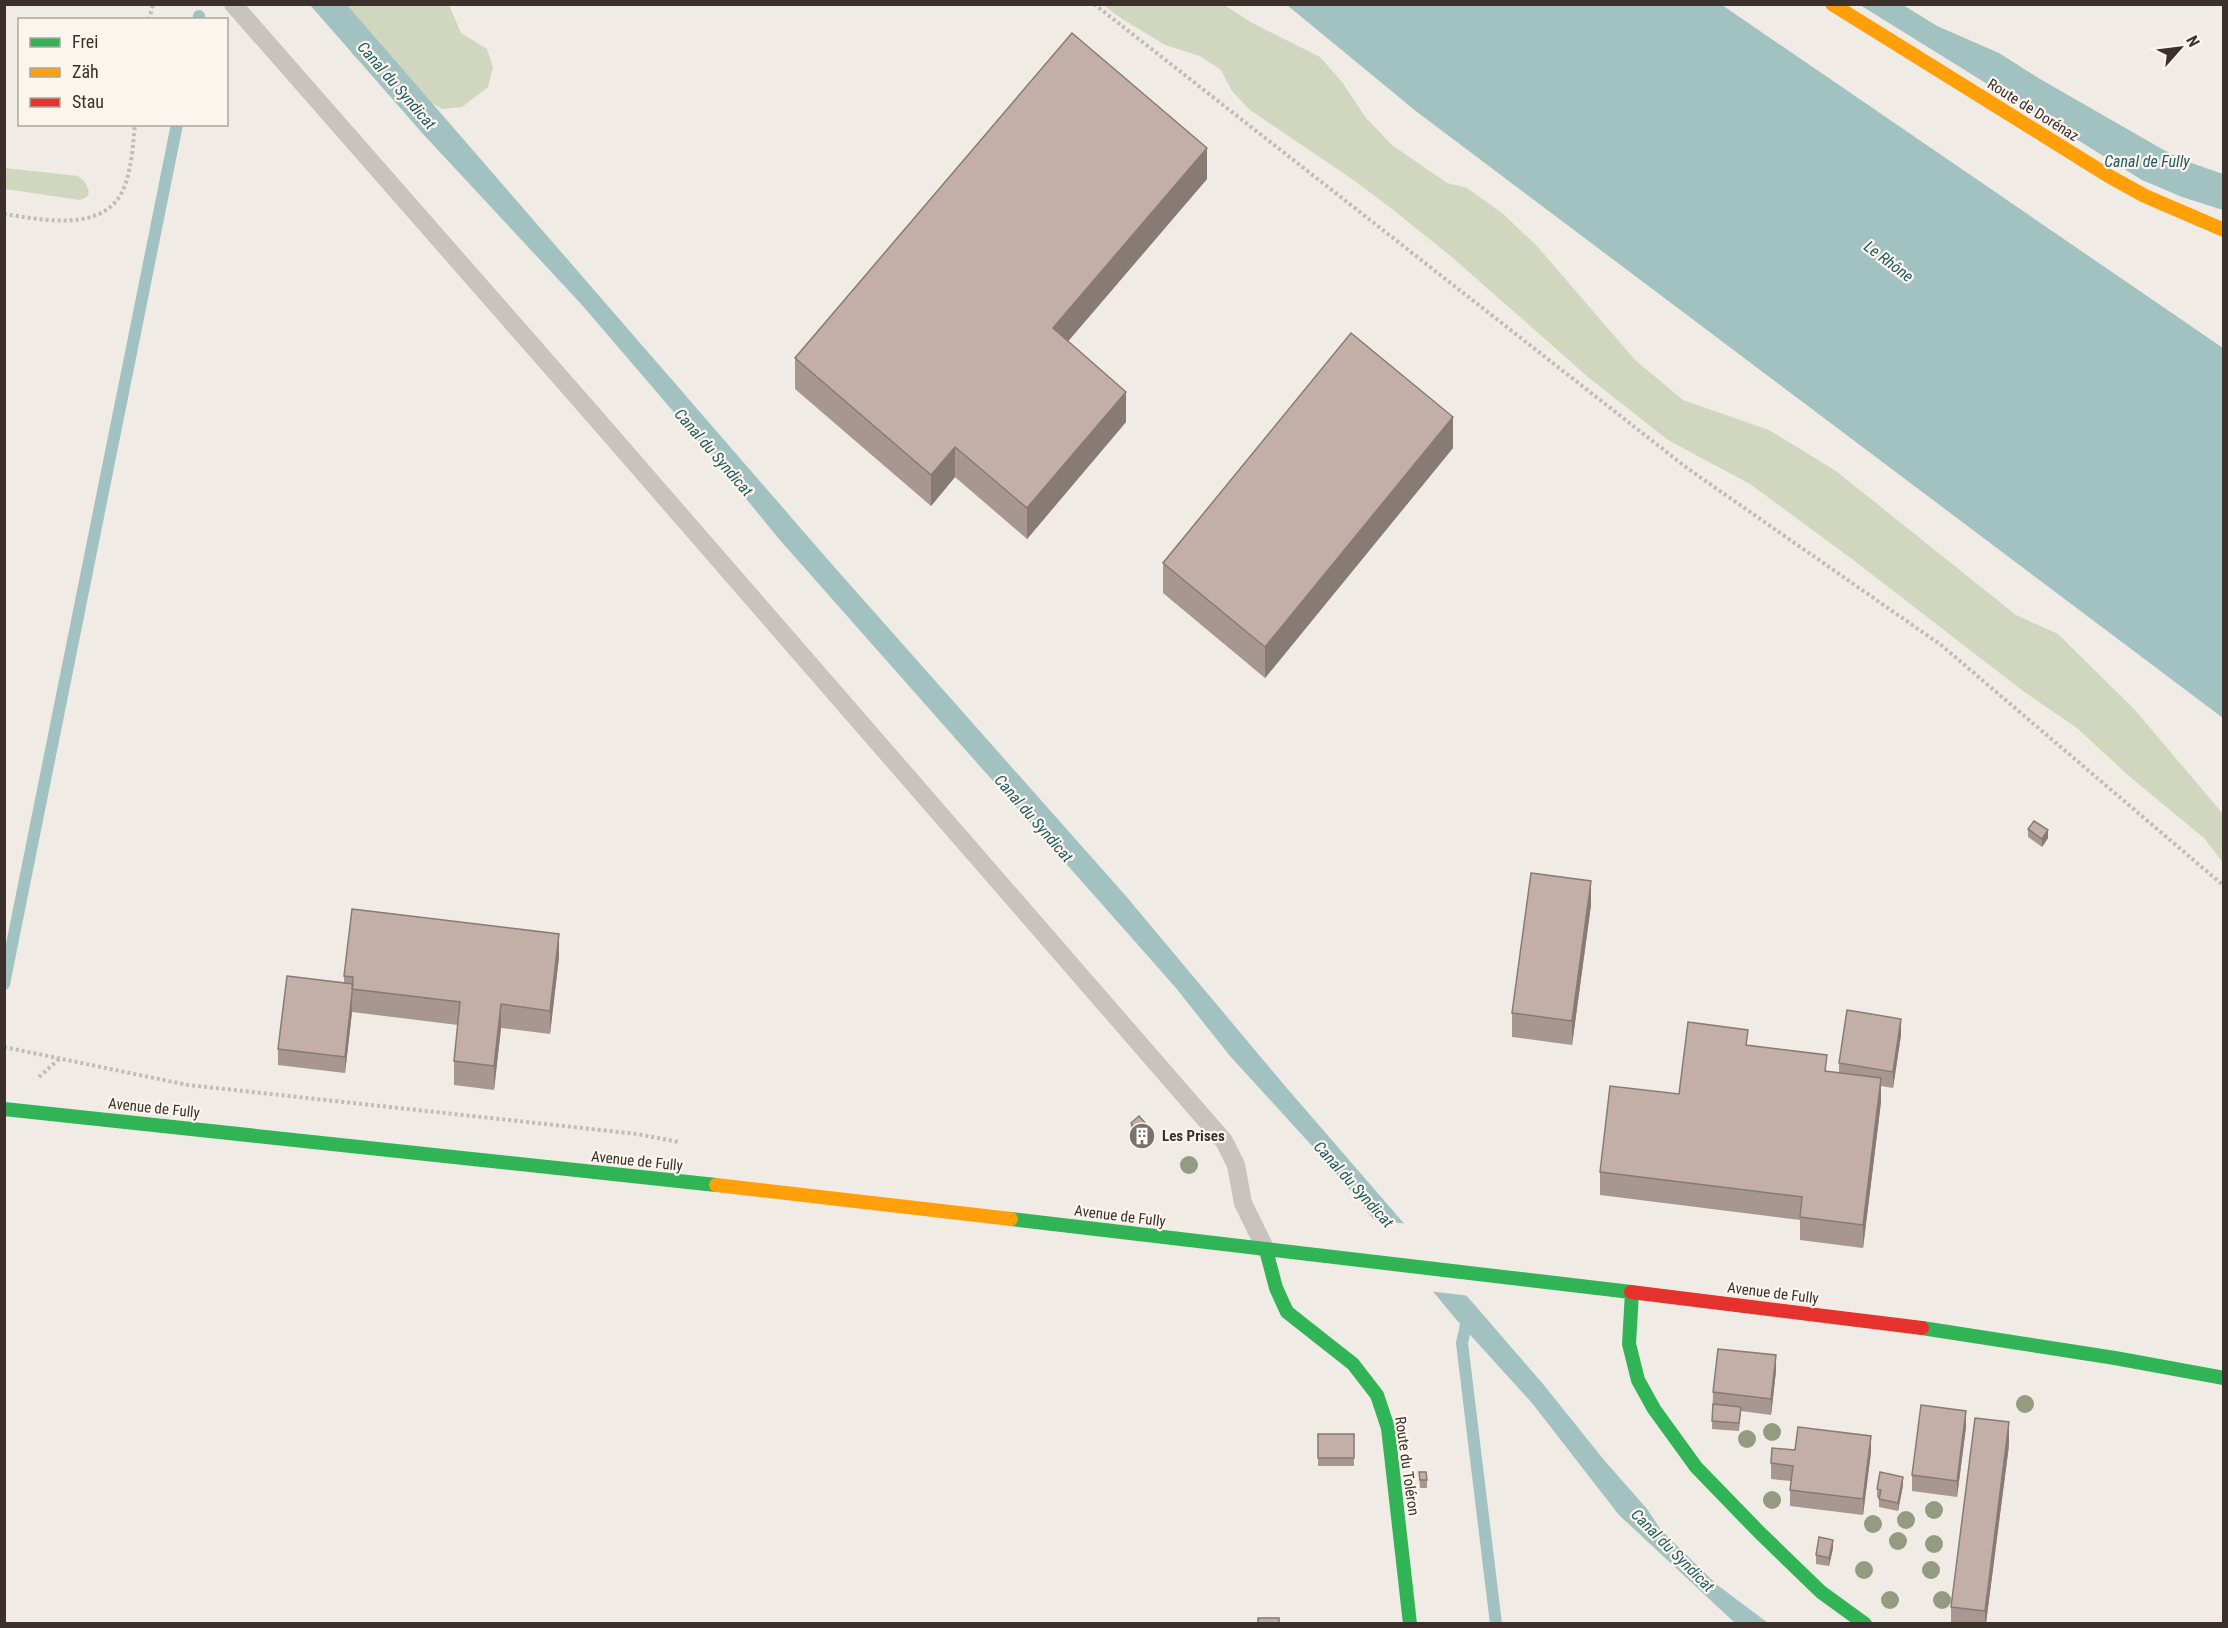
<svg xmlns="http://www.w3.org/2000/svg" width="2228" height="1628" viewBox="0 0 2228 1628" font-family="'Roboto Condensed',sans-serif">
	<rect width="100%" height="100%" fill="#f0ebe5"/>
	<!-- green -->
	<path fill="#d1d6bf" d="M341,5H449L461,33L487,49L493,67L488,87L462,107L443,109L379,78L352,54L342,35Z
		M1104,5H1224L1254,24L1320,57L1342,82L1366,118L1392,145L1447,183L1467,188L1502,213L1537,246L1635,360L1683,400L1769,430L1836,471L2016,615L2058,634L2135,710L2223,814V863L2204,838L2130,777L2077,728L2023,691L1852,559L1750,484L1668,440L1588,377L1453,258L1392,209L1352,179L1250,110L1232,91L1221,70L1200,56L1165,45L1116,15Z
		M5,168L78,176L85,182L89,192L87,197L80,200L5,189Z"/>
	<!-- water -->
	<path fill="#a1c2c1" d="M310,5H347L829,561L1125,895L1285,1086L1543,1384L1604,1460L1647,1509L1661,1530L1716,1584L1768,1623H1735L1619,1515L1532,1403L1454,1317L1324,1159L1230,1056L1176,988L779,539L702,445L582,305L423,134Z
		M1287,5H1722L2223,348V718L1417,112Z
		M1860,5H1903L1937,26L1999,53L2040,79L2162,149L2183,160L2223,174V210L2182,197L2142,180Z"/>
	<!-- pier -->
	<path fill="#f0ebe5" d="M1370,1219L1408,1224L1470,1296L1429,1291Z"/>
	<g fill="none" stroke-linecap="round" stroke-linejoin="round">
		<!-- stream -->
		<path stroke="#a1c2c1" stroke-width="12" d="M199,20V16
			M4,984L177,124
			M1468,1316L1462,1343L1496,1624"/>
		<!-- path -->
		<path stroke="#c2bbb6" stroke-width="4" stroke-dasharray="3 3" stroke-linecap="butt" d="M1094,4L1687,468L1941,645L2224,886
			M149,20L153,4
			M4,214C44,220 108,234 125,185C132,166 133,144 135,124
			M4,1047L188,1085L637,1134L679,1142
			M39,1077L59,1059"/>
		<!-- lane -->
		<path stroke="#c9c3be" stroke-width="18" d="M233,4L595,417L1224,1141L1236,1165L1243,1203L1266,1250"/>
		<!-- fast -->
		<path stroke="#30b455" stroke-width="14" d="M4,1109L716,1185
			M1011,1219L1631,1292
			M1266,1250L1276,1288L1287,1312L1353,1364L1377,1395L1388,1428L1410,1624
			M1632,1292L1629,1344L1638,1380L1654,1409L1696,1467L1759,1532L1821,1592L1865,1624
			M1922,1328L2115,1358L2224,1378"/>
		<!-- slow -->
		<path stroke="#ff9f0a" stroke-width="14" d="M1832,4L2107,175L2145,196L2224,230
			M716,1185L1011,1219"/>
		<!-- jam -->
		<path stroke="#e5322d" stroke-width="14" d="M1631,1292L1922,1328"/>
	</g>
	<!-- trees -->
	<g fill="#959b80">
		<circle cx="1189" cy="1165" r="9"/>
		<circle cx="2025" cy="1404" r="9"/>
		<circle cx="1772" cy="1432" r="9"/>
		<circle cx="1747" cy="1439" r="9"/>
		<circle cx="1772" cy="1500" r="9"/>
		<circle cx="1934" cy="1510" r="9"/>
		<circle cx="1906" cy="1520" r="9"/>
		<circle cx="1873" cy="1524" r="9"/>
		<circle cx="1898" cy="1541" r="9"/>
		<circle cx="1934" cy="1544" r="9"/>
		<circle cx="1864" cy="1570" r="9"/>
		<circle cx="1931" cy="1570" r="9"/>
		<circle cx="1890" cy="1600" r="9"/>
		<circle cx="1942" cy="1600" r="9"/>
	</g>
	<!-- wall -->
	<path fill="#a89690" d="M1207,179L1068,341L1126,422L1027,539L955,477L931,506L795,389V358Z
		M1453,448L1265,678L1163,593V563Z
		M2028,829L2048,838L2042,847L2028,837Z
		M1591,905L1572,1045L1512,1037V1013Z
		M559,957L550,1034L501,1028L494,1090L454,1085V1061L458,1025L352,1012L345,1073L278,1065V1049L344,983V976Z
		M1901,1035L1893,1088L1881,1086V1102L1863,1248L1800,1240V1220L1600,1195V1172L1679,1094L1748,1045L1827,1071L1839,1073V1063Z
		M1131,1123L1154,1141L1145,1149L1131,1132Z
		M1776,1371L1771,1415L1741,1411L1739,1431L1712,1429L1713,1392Z
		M1966,1427L1957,1497L1912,1491V1475Z
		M1318,1434H1354V1466H1318Z
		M2009,1445L1986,1623H1951V1607Z
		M1795,1450L1871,1452L1863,1515L1790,1506V1490L1791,1481L1771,1479V1463Z
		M1419,1472L1427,1480V1488H1420Z
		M1903,1485L1898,1511L1879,1507V1498L1877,1497V1489Z
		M1833,1548L1829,1566L1816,1564V1555Z"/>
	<!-- shaded-wall -->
	<path fill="#887a75" d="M1207,148V179L1053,359V328Z
		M1126,392V422L1027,539V508Z
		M1453,417V448L1265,678V647Z
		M955,447V477L931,506V475Z
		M2048,830V838L2042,847V839Z
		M1591,881V905L1572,1045V1021Z
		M559,934V957L550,1034V1011Z
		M352,996V1012L345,1073V1057Z
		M501,1004V1028L494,1090V1066Z
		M1901,1019V1035L1893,1088V1072Z
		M1881,1078V1102L1863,1248V1225Z
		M1154,1133V1141L1145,1149V1141Z
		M1776,1355V1371L1771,1415V1399Z
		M1966,1411V1427L1957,1497V1481Z
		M2009,1422V1445L1986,1623H1985V1611Z
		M1871,1436V1452L1863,1515V1499Z
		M1903,1477V1485L1898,1511V1503Z
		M1833,1540V1548L1829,1566V1558Z"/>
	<!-- building -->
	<path fill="#c3afa7" stroke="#887a75" stroke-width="1.5" d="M1072,33L1207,148L1053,328L1126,392L1027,508L955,447L931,475L795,358Z
		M1351,333L1453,417L1265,647L1163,563Z
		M2034,821L2048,830L2042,839L2028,829Z
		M1531,873L1591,881L1572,1021L1512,1013Z
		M352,909L559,934L550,1011L501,1004L494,1066L454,1061L460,1002L352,989L353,977L344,976Z
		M287,976L353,984L345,1057L278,1049Z
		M1847,1010L1901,1019L1893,1072L1839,1063Z
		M1688,1022L1748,1030L1746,1045L1827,1055L1825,1071L1881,1078L1863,1225L1800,1217L1802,1197L1600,1172L1610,1086L1679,1094Z
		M1139,1116L1154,1133L1145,1141L1131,1123Z
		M1718,1349L1776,1355L1771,1399L1713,1392Z
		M1713,1404L1741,1407L1739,1423L1712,1421Z
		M1921,1405L1966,1411L1957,1481L1912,1475Z
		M1975,1418L2009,1422L1985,1611L1951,1607Z
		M1798,1427L1871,1436L1863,1499L1790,1490L1793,1466L1771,1463L1772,1448L1795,1450Z
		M1318,1434H1354V1458H1318Z
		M1419,1472H1426L1427,1480H1420Z
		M1880,1472L1903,1477L1898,1503L1879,1499L1881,1490L1877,1489Z
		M1819,1537L1833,1540L1829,1558L1816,1555Z
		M1258,1618H1279V1623H1258Z"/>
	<!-- icons -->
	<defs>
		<symbol id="building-disc" viewBox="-11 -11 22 22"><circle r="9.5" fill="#7a716c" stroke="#fbf5ee"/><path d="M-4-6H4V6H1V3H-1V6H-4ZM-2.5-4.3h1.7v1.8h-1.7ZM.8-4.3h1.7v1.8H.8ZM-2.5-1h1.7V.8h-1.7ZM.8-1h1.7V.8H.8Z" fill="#fff"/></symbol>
	</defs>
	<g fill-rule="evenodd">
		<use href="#building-disc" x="1127" y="1121" width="30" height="30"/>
	</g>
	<g text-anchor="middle" stroke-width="4.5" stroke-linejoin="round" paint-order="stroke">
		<!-- street labels -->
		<g font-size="15" fill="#3b302b" stroke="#fbf5ee">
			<text transform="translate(2033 110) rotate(32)" y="5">Route de Dorénaz</text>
			<text transform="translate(154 1108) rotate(6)" y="5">Avenue de Fully</text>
			<text transform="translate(637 1161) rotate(6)" y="5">Avenue de Fully</text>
			<text transform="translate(1120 1216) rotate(7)" y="5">Avenue de Fully</text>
			<text transform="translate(1773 1293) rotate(7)" y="5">Avenue de Fully</text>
			<text transform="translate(1407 1466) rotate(82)" y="5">Route du Toléron</text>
		</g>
		<!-- poi labels -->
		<g font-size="15" font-weight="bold" fill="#3b302b" stroke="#fbf5ee" text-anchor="start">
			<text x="1162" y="1141">Les Prises</text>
		</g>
		<!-- water labels -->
		<g font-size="16" font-style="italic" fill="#1f5a5e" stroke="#fbf5ee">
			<text transform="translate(397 85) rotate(49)" y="6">Canal du Syndicat</text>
			<text x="2147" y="167">Canal de Fully</text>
			<text transform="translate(1889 261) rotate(37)" y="6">Le Rhône</text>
			<text transform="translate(714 452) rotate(49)" y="6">Canal du Syndicat</text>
			<text transform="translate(1034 818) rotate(49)" y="6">Canal du Syndicat</text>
			<text transform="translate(1354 1184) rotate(48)" y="6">Canal du Syndicat</text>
			<text transform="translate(1673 1550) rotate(45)" y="6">Canal du Syndicat</text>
		</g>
	</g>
	<!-- border -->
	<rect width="2228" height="1628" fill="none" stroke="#3b302b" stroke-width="12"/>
	<!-- legend -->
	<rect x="18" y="18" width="210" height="108" fill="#fbf5ee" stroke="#aea6a0" stroke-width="1.5"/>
	<rect x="30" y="38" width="30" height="9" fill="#30b455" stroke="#aea6a0" stroke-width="1.5"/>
	<text x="72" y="48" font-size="18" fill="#3b302b">Frei</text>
	<rect x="30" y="68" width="30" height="9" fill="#ff9f0a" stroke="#aea6a0" stroke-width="1.5"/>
	<text x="72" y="78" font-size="18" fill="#3b302b">Zäh</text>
	<rect x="30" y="98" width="30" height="9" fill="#e5322d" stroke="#aea6a0" stroke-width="1.5"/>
	<text x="72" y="108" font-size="18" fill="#3b302b">Stau</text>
	<!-- north arrow -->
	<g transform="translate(2180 48) rotate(62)" stroke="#fbf5ee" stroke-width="4.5" paint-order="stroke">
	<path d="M0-4.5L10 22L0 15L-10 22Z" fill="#3b302b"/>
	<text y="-9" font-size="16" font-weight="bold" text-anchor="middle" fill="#3b302b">N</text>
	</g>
</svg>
